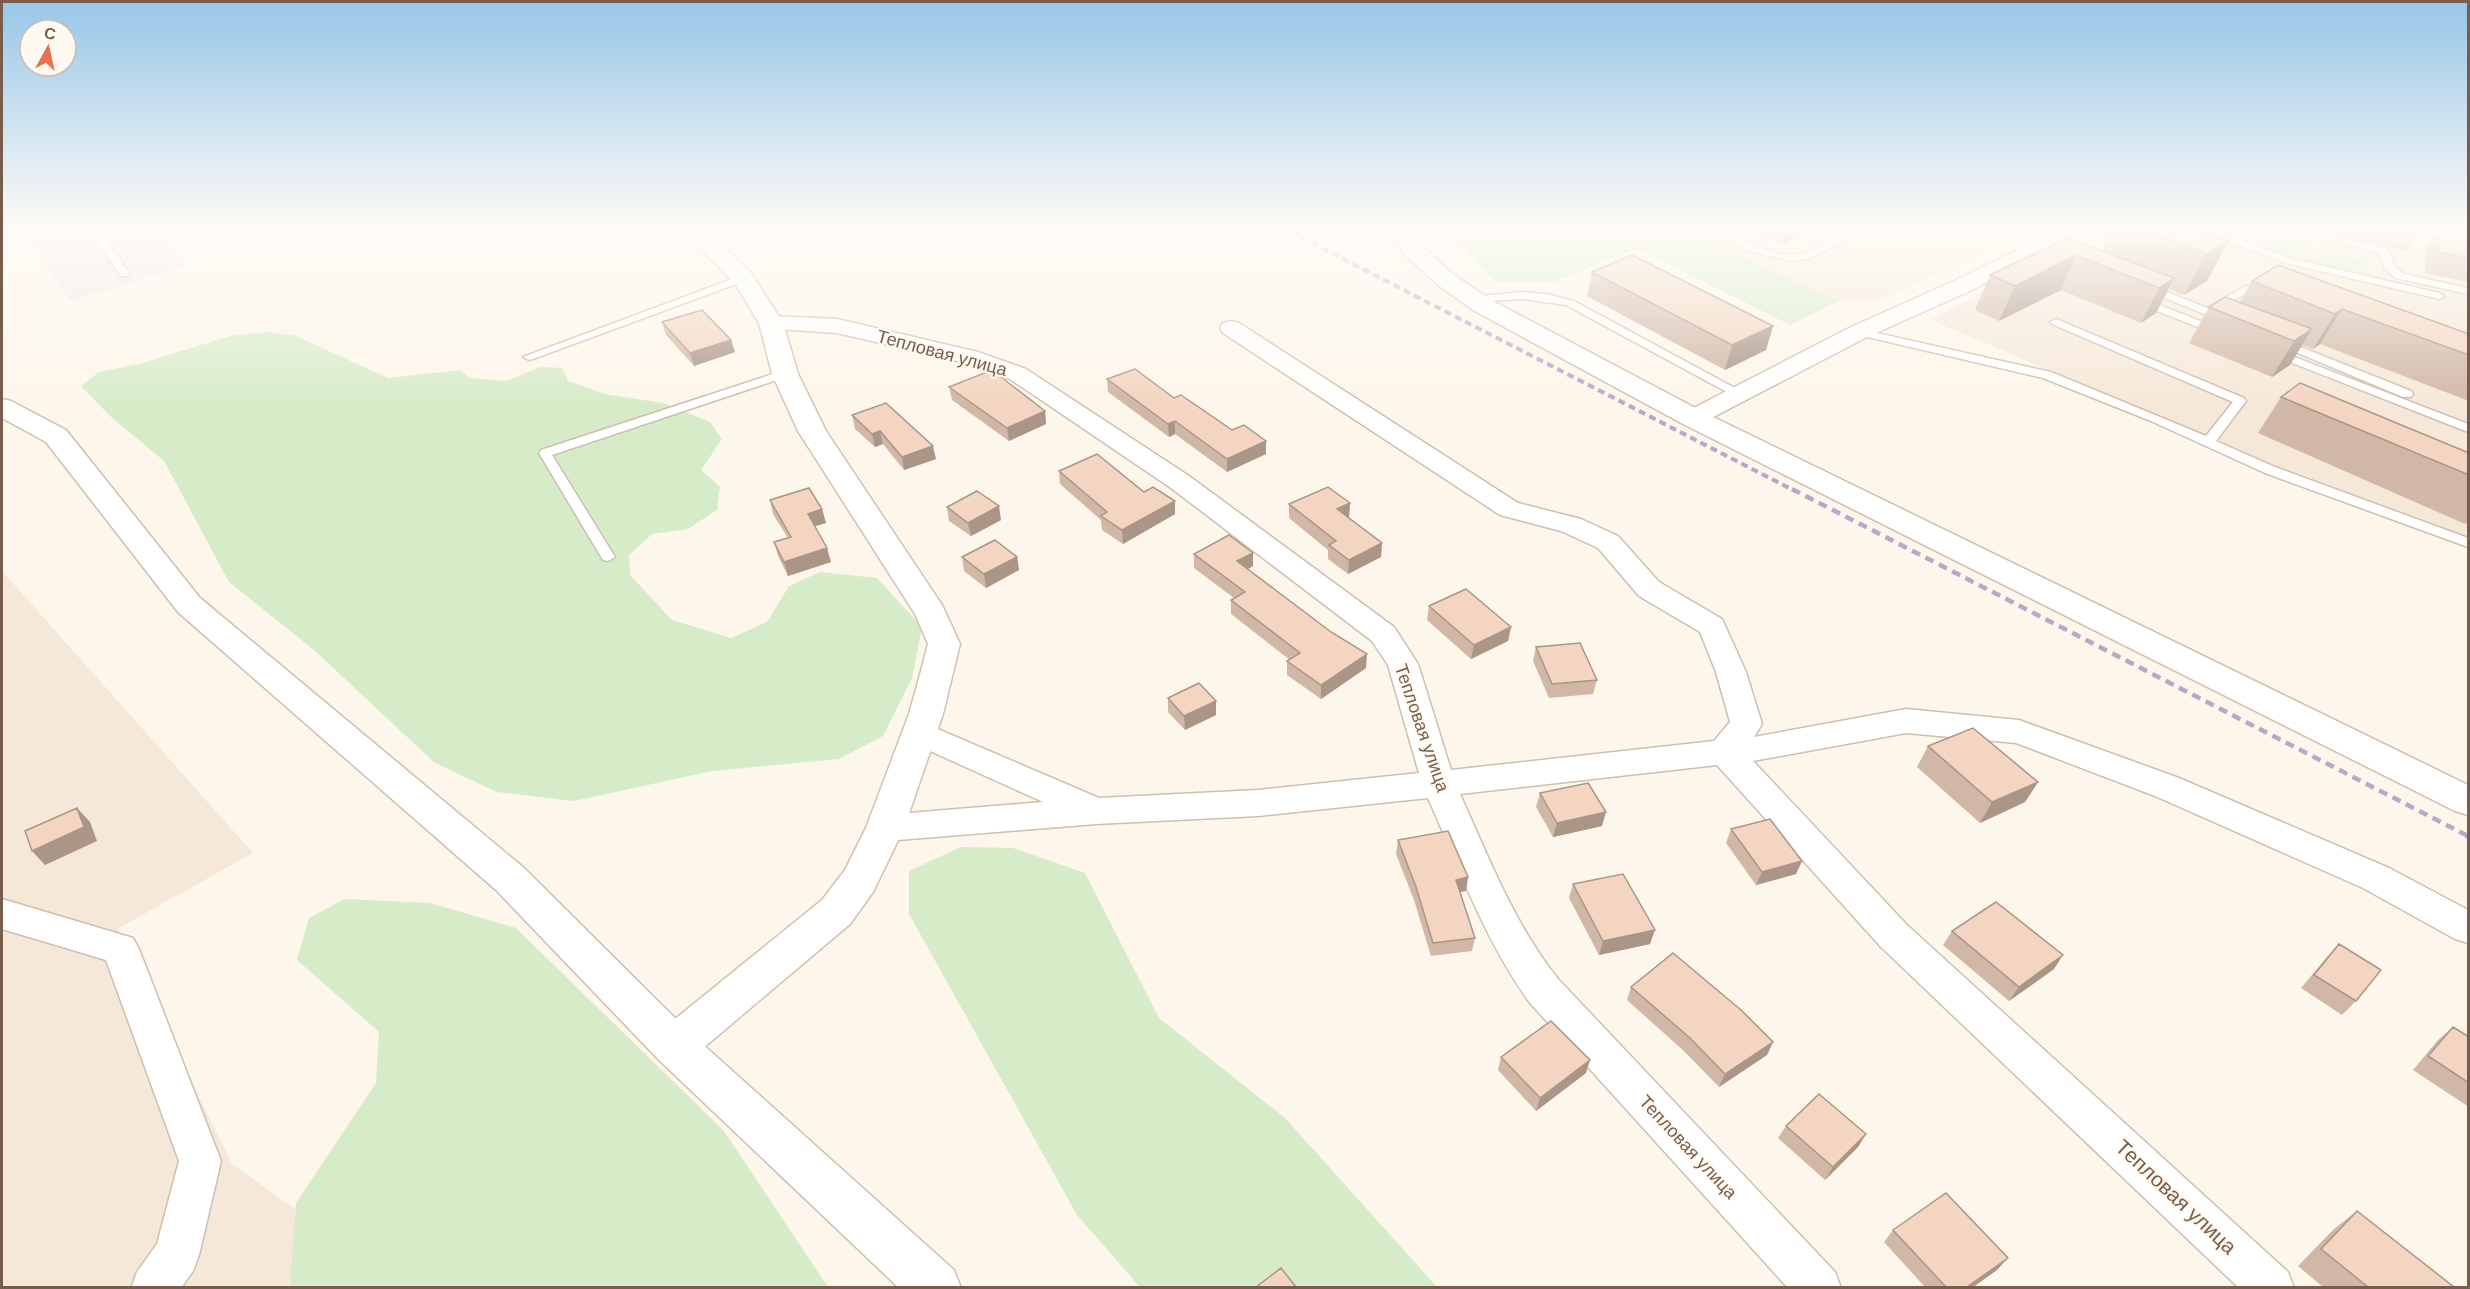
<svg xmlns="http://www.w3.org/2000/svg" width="2470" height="1289" viewBox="0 0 2470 1289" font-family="'DM Sans',sans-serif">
	<rect width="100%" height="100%" fill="#fdf6ea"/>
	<!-- residential -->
	<path fill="#f5e8d8" d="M1677,227H2043L1881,300L1838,301Z
		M2102,227H2468V548L1931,320Z
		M2,571L253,853L117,929L232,1164L404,1287H2Z"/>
	<!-- industrial -->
	<path fill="#eee8e3" d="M20,227H155L187,266L70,301Z"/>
	<!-- green -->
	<path fill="#d6ecc8" d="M1442,227H1676L1838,301L1790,325L1637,248L1554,282L1495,281Z
		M2269,236L2366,261V277L2286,257L2253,243Z
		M268,332L294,335L388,378L461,370L470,378L507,381L540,367L562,368L568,381L605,394L664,403L710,422L722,439L701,470L720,487L717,510L688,529L652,534L629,555L630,575L672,620L731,638L767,622L789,586L820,572L877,578L922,627L912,678L883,736L839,759L712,771L574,801L497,792L435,763L314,650L229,582L164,461L110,416L81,386L99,372L139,364L230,336Z
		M961,847L1013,848L1085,873L1159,1018L1285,1118L1437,1287H1140L1077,1215L909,914V871Z
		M345,899L430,903L516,928L724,1131L828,1287L296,1288L290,1284L296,1203L376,1083L379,1032L297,960L309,918Z"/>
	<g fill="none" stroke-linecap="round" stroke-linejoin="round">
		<defs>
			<path id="service" d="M87,227H97L130,274L129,276H121Z
				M1701,227C1733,226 1759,256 1793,255C1820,254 1838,226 1865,227L1821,253L1806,259L1791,261L1749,251Z
				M2193,227H2207L2289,258L2439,293L2444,296L2439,299L2282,262Z
				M2231,227H2255C2250,232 2238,232 2231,230Z
				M2280,227H2297L2388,249L2395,267L2404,274L2468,288V294L2396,278L2385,269L2379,253Z
				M2399,227H2417L2468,238V244Z
				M743,275L747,276V280L533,359L529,360L523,357Z
				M2147,284L2207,308L2246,286L2271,296L2266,299L2247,293L2215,311L2230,319L2224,322L2143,289V285Z
				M1522,292L1546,294L1574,301L1746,394L1744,397H1736L1566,305L1522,299L1474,302L1469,299L1470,297Z
				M2141,298L2221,329L2223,331L2217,334L2213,333L2137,303V299Z
				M2056,319L2244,398L2246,401L2216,441L2275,467L2468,538V547L2265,473L2151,421L2043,378L1859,335L1853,332L1859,329L2051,372L2206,436L2233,402L2052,324L2050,322Z
				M2283,340L2411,391L2413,394L2411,397H2403L2279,345V341Z
				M2276,350L2468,424V432L2272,355L2270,353Z
				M785,370L791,374L789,376L552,455L615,557L608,561L603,560L539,453L541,450Z"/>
			<path id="minor" d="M2064,227H2089L2086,231L1970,291L1867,337L1702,423L1693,425L1684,423L1681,418L1684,413L1851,327L1954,281Z
				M771,316L837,319L978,352L1026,369L1189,476L1394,627L1418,664L1451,770L1714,741L1730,722L1716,672L1700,632L1639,596L1598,548L1561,531L1500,515L1223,333L1220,328L1223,323L1231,321L1239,323L1518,503L1581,519L1618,536L1659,582L1722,619L1746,672L1762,724L1754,737L1906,709L2019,720L2179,778L2389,868L2468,910V943L2455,939L2363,888L2155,796L2016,743L1906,733L1753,761L1907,925L2288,1272L2294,1288H2239L1881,947L1717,765L1460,794C1489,858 1514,924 1558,979L1835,1272L1841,1288H1788L1530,1003C1485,941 1459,868 1428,798L1258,816L1096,824L885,841L873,837L868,828L873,819L885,815L1043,802L908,741L903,733L908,725L919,721L1099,798L1258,790L1419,773L1388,665L1372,641L1171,488L1010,379L962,362L837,333L763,328L760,323L763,318Z
				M2,899L133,938L139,949L221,1161L199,1255L193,1271L181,1288H131L137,1272L157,1244L179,1161L106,960L2,929Z"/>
			<path id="tertiary" d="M1384,227H1406L1420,244L1454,275L1491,300L1703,412L2468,785V815L2455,811L1683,424L1473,310L1438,285L1404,254Z
				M2,399L11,401L66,430L200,598L524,868L689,1032L954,1270L961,1288H899L659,1060L496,890L178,612L46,442L2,418Z"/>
			<path id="secondary" d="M679,227H703L751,273L783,323L798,374L826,431L942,605L960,644L943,714L904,828L873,892L850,924L689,1060L674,1066L659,1060L652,1046L659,1032L822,900L845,870L866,828L909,714L918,682L928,644L915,614L798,431L772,374L759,323L734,282Z"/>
		</defs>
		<!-- service casing -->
		<use href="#service" stroke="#d0beaf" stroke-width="3"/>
		<!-- minor casing -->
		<use href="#minor" stroke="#d0beaf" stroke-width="3"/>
		<!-- tertiary casing -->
		<use href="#tertiary" stroke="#d0beaf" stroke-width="3"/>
		<!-- secondary casing -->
		<use href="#secondary" stroke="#d6c0af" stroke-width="3"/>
		<!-- service -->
		<use href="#service" fill="#fff" fill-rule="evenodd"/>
		<!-- minor -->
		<use href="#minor" fill="#fff" fill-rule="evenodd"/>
		<!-- tertiary -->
		<use href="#tertiary" fill="#fff" fill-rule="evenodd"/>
		<!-- secondary -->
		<use href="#secondary" fill="#fff" fill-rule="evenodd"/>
		<!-- rail-far2 -->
		<path stroke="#b9a7c8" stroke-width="4" stroke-dasharray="7 4.5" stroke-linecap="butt" d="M1281,227L1795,491"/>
		<!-- rail-far1 -->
		<path stroke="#b9a7c8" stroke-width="4.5" stroke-dasharray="9 6" stroke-linecap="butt" d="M1792,489L2468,836"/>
		<!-- rail -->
		<path stroke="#b9a7c8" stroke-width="6" stroke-dasharray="12 8" stroke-linecap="butt" d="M2466,835L2468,836"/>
	</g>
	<!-- wall -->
	<path fill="#d1b7a6" d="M1743,227H1811L1810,230L1783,244Z
		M2113,227H2199L2198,230L2229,240L2207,281L2184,295L2169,289L2156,313L2141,323L2061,290L1999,321L1975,310L1990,275L2067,238L2102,251Z
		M2301,227H2419L2418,233L2407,251Z
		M2439,227L2469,233V282L2425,273L2426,248Z
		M1592,272L1773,326L1766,350L1725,370L1587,296Z
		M2252,281L2469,334V401L2320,344L2313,349L2302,345L2290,365L2272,377L2189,343L2209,307L2240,302Z
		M662,322L731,340L735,352L694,366L666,335Z
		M1107,379L1174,398L1232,430L1266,441V454L1227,472L1175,434L1169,437L1108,392Z
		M949,387L1045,411L1046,424L1009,441L952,400Z
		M2281,397L2469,453V521L2465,524L2258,433Z
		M852,415L936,459L904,470L883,444L875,447L855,429Z
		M1059,471L1144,492L1175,501V514L1123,544L1102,530L1101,520L1060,484Z
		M770,500L822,509L826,523L815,526L831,562L788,576L778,556L774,542L788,538L773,514Z
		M1350,503L1349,517H1348L1382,543L1381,557L1348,574L1328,559V550L1289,518V504Z
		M947,507L1001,520L971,536L949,521Z
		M1194,554L1253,566L1248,569L1366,668L1321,699L1287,675V661L1290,660L1231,614V600L1234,598L1194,568Z
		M962,557H1017L1019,570L986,588L964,571Z
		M1429,606L1511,627L1508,641L1471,659L1427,620Z
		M1536,647L1597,680L1593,694L1549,698L1533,661Z
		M1168,698L1216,715L1185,730L1168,712Z
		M1928,746L2038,782L2025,802L1980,823L1917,767Z
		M1540,793L1602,826L1553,837L1536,807Z
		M1731,829L1802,861L1796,874L1756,885L1726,843Z
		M1398,840L1468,877L1466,891L1460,892L1475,938L1472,951L1431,956L1414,900L1396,854Z
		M1573,884L1650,944L1599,955L1569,898Z
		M1952,931L2054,969L2009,1001L1943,945Z
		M2339,944L2356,1001L2342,1015L2301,988L2326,958Z
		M1631,987L1773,1042L1767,1055L1719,1087L1684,1051L1627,1000Z
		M2453,1027L2469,1037V1107L2413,1070L2438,1040Z
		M1501,1057L1586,1073L1536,1111L1498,1070Z
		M1786,1126L1866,1134L1858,1147L1825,1180L1778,1138Z
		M2357,1211L2454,1287H2323L2298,1266L2334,1229Z
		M1893,1230L1997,1270L1973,1287H1925L1884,1242Z"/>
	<!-- shaded-wall -->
	<path fill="#aa9587" d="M1788,227H1811L1810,230L1783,244Z
		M2229,240L2207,281L2184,295L2206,254Z
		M2076,255L2061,290L1999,321L2015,286Z
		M2174,278L2156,313L2141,323L2159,288Z
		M2342,309L2320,344L2313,349L2335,314Z
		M1773,326L1766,350L1725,370L1732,345Z
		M2312,329L2290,365L2272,377L2294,341Z
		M731,340L735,352L694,366L690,353Z
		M1045,411L1046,424L1009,441L1007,428Z
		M1175,421V434L1169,437L1168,424Z
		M880,431L883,444L875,447L872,434Z
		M1266,441V454L1227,472V459Z
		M933,446L936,459L904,470L902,457Z
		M1175,501V514L1123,544L1122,530Z
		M1350,503L1349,517L1336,523L1337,509Z
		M999,506L1001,520L971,536L968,523Z
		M822,509L826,523L812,527L808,514Z
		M1382,543L1381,557L1348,574L1349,560Z
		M827,548L831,562L788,576L784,562Z
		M1253,553V566L1237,575V561Z
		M1017,557L1019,570L986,588L984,574Z
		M1511,627L1508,641L1471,659L1474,645Z
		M1367,654L1366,668L1321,699V685Z
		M1216,701V715L1185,730L1184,716Z
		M2038,782L2025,802L1980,823L1992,802Z
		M77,808L90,822L97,841L45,865L32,851Z
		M1606,812L1602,826L1553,837L1557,823Z
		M1802,861L1796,874L1756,885L1762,872Z
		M1468,877L1466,891L1453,893L1456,880Z
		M1655,930L1650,944L1599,955L1603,941Z
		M2063,955L2054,969L2009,1001L2019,987Z
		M1773,1042L1767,1055L1719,1087L1725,1074Z
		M1590,1060L1586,1073L1536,1111L1540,1098Z
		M1866,1134L1858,1147L1825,1180L1833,1167Z
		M2008,1258L1997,1270L1973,1287H1967Z"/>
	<!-- building -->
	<path fill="#f3d5c1" stroke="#aa9587" stroke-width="1.5" d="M2135,227H2190L2229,240L2206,254Z
		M2392,227H2419L2418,233Z
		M2439,227L2469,233V258L2439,252Z
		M2067,238L2174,278L2159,288L2076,255L2015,286L1990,275Z
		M1632,255L1773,326L1732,345L1592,272Z
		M2278,265L2469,334V355L2342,309L2335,314L2252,281Z
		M2225,297L2312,329L2294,341L2209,307Z
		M702,310L731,340L690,353L662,322Z
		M1135,369L1174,398L1181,395L1232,430L1244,425L1266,441L1227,459L1175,421L1168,424L1107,379Z
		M992,370L1045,411L1007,428L949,387Z
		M2300,383L2469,453V475L2281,397Z
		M886,403L933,446L902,457L880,431L872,434L852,415Z
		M1097,454L1144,492L1153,487L1175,501L1122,530L1101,516L1107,512L1059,471Z
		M1328,487L1350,503L1337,509L1382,543L1349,560L1329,545L1336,541L1289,504Z
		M809,488L822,509L808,514L827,548L784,562L774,542L791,537L770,500Z
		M977,491L999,506L968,523L947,507Z
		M1229,535L1253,553L1237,561L1331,632L1367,654L1321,685L1287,661L1300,653L1231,600L1245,592L1194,554Z
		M995,540L1017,557L984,574L962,557Z
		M1466,589L1511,627L1474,645L1429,606Z
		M1580,643L1597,680L1552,684L1536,647Z
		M1199,683L1216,701L1184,716L1168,698Z
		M1973,728L2038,782L1992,802L1928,746Z
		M1588,783L1606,812L1557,823L1540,793Z
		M77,808L84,827L32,851L25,831Z
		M1770,819L1802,861L1762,872L1731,829Z
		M1448,831L1468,877L1456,880L1475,938L1433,943L1416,887L1398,840Z
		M1623,874L1655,930L1603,941L1573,884Z
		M1996,902L2063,955L2019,987L1952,931Z
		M2339,944L2381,970L2356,1001L2314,975Z
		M1673,953L1741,1010L1773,1042L1725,1074L1690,1038L1631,987Z
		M1551,1021L1590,1060L1540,1098L1501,1057Z
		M2453,1027L2469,1037V1083L2428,1056Z
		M1819,1094L1866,1134L1833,1167L1786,1126Z
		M1946,1193L2008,1258L1967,1287H1946L1893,1230Z
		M2357,1211L2454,1287H2368L2321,1249Z
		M1281,1268L1296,1287H1256Z"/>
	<!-- sky -->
	<linearGradient id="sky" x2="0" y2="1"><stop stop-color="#97c6e8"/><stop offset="0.56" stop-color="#fefbf6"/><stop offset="1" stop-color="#fefbf6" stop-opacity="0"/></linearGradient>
	<rect width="2470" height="407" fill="url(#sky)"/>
	<g text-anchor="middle" stroke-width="4.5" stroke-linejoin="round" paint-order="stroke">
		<!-- street labels -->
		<g font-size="18" fill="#795d4c" stroke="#fffaf1">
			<text transform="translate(942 353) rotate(15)" y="6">Тепловая улица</text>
			<text transform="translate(1422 728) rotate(71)" y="6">Тепловая улица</text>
			<text transform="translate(1688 1147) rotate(47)" y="6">Тепловая улица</text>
		</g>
		<!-- near-street labels -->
		<g font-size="21" fill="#795d4c" stroke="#fffaf1">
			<text transform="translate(2176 1197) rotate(43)" y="7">Тепловая улица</text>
		</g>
	</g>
	<!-- border -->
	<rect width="2470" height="1289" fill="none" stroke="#795d4c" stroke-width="6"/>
	<!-- north arrow -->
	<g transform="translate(48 48) rotate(8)"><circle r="28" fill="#fffaf1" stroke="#c9bbaf" stroke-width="1.5"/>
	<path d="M0-4.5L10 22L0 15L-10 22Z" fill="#e7724f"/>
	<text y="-9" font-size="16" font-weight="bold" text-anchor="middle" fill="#795d4c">С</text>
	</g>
</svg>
